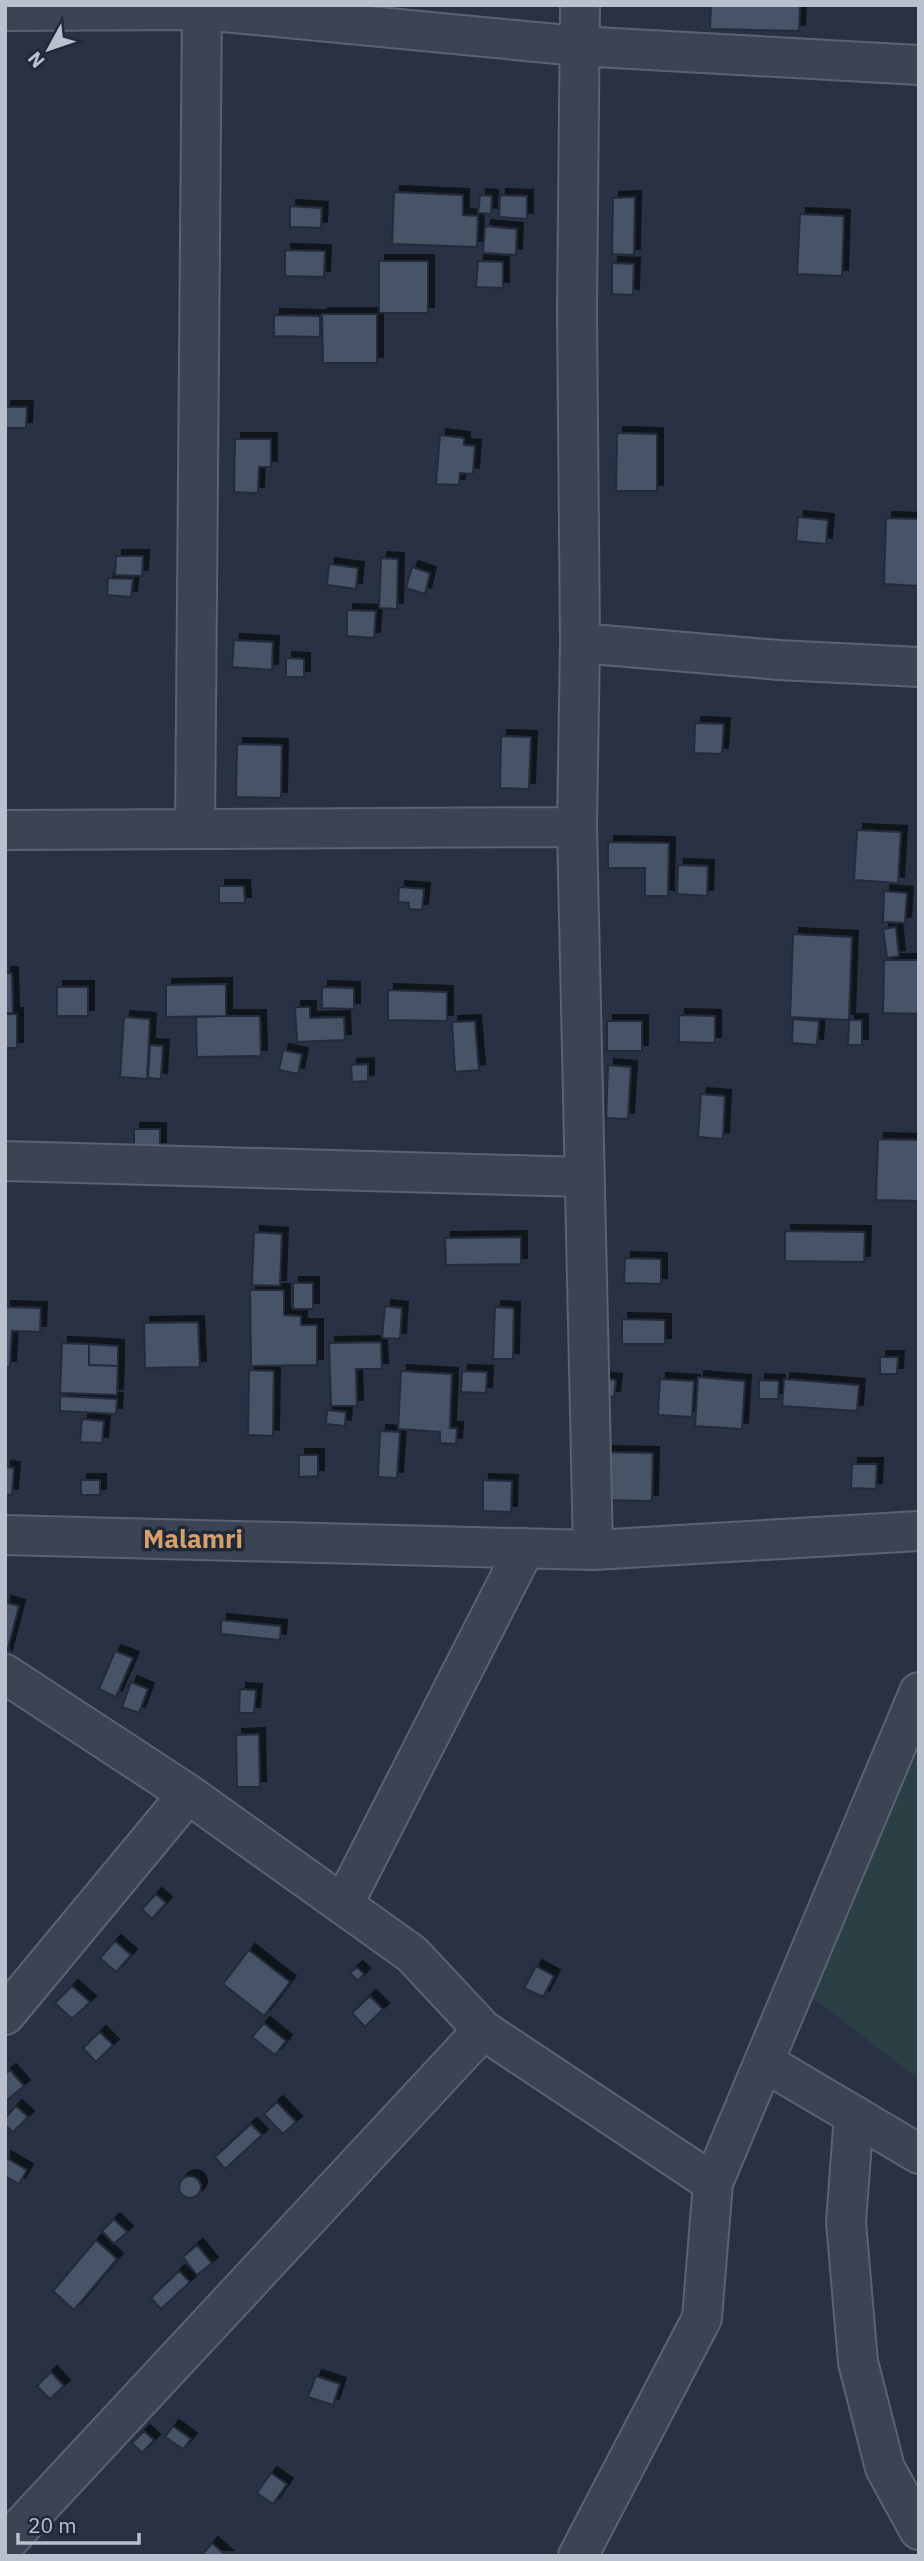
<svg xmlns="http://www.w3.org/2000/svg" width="924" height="2561" viewBox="0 0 924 2561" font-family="'IBM Plex Sans',sans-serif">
	<defs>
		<filter id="shadow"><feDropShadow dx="6" dy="-6" stdDeviation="0" flood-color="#0009"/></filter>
	</defs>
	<rect width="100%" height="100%" fill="#283244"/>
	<!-- green -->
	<path fill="#2a4045" d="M919,1710V2079L784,1976Z"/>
	<!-- building -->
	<path fill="#475266" stroke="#232b3b" stroke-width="2" filter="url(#shadow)" d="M711,5H800L799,31L710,29Z
		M394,192L463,195V215L478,216L477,247L392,244Z
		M480,195L492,196L491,214L478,213Z
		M500,195L527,196V219L499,217Z
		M635,197L634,255L612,254L613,198Z
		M290,206L322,208L321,228L290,227Z
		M800,214L844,216L842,276L797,274Z
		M485,226L517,229L516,255L483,253Z
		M285,250L325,251L324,277L285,276Z
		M379,261H428V313H379Z
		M478,261L503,262V288L476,287Z
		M612,263L634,264L633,295L612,294Z
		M322,314H377V363H323Z
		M274,315L320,316V337L274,336Z
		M5,407H27L26,428H5Z
		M617,433L657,434V491H616Z
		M440,435L464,438V445L475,446L473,474L460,473L459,485L436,484Z
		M235,439H271V467H259L258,493L234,492Z
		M798,517L828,520L826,544L796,541Z
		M886,518L919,519V586L884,584Z
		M116,556H143L142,576L115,575Z
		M381,558L398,559L397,609L379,608Z
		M329,564L358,568L356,589L327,585Z
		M412,567L430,573L425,594L406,588Z
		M108,578L133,579L131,597L107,595Z
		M347,610L376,611L374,638L347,636Z
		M234,640L273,642L272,670L232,667Z
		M286,658L304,659V677H286Z
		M695,723L724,724L722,754L694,753Z
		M501,736L531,737L529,789L500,788Z
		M237,744L282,745L281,798L236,797Z
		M857,830L901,832L898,883L854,880Z
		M608,842L669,843L668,896H645V868H608Z
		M678,865L708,866L707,896L677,894Z
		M219,886H244L245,903H219Z
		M399,887L424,889L422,910L409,909V903L398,902Z
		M884,891L907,893L905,923L883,922Z
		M896,927L899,956L887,958L883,929Z
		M793,934L852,937L849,1020L790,1017Z
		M884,960H919V1014L883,1013Z
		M5,973H12L13,1013H5Z
		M226,984V1016L166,1017V985Z
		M57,987H88V1016H57Z
		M322,987L354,988V1009L322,1008Z
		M388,990L447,992V1021L388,1020Z
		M295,1007H310V1018L344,1017L345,1040L297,1042Z
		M5,1014H17V1048H5Z
		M679,1015L715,1016V1043L679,1042Z
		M226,1016H260L261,1056L197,1057L196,1017Z
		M124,1017L150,1019L147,1079L120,1077Z
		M793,1019L819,1021L817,1045L792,1043Z
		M849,1020H862V1045H848Z
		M475,1021L479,1070L455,1072L452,1022Z
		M607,1021H642V1051H607Z
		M150,1045L163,1046L161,1079L148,1078Z
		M283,1050L302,1054L298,1074L279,1070Z
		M368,1064V1081L352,1082L351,1065Z
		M608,1065L631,1067L628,1119L606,1118Z
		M701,1094L725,1096L723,1139L698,1137Z
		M134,1129H160V1148H134Z
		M878,1139L919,1140V1201L876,1200Z
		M785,1231L865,1232L864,1262L785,1261Z
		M254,1232L282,1234L280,1286L252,1285Z
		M521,1237V1264L446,1265L445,1238Z
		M625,1258L661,1259V1284L624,1283Z
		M293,1283H313V1309H293Z
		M250,1290H284V1315L301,1316V1325H317V1365L251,1366Z
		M385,1306L402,1308L400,1339L382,1338Z
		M5,1307L41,1308L40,1332L12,1331L10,1367H5Z
		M495,1307L514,1308L513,1359H493Z
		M622,1319L665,1320V1344H622Z
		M198,1322L200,1367L145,1368L144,1323Z
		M381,1342L382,1369H356L357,1406H331L329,1343Z
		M62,1343L89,1344V1365L118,1366L117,1395L60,1393Z
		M89,1344L118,1346V1366L89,1365Z
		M880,1357H898L897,1374H880Z
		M249,1370L274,1371L273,1436L248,1435Z
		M401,1371L452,1374L450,1428H457L456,1444L440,1443V1432L398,1429Z
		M462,1371L487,1372L486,1393L461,1392Z
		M698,1377L745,1381L742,1429L695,1426Z
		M601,1378L616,1380L614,1397L599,1396Z
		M660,1379L694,1381L692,1417L658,1415Z
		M784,1379L859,1385L857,1411L782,1406Z
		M759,1380L779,1381L778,1399H759Z
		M60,1396L117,1399L116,1414L60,1411Z
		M327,1410L346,1412L345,1426L326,1424Z
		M82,1419L104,1421L102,1443L80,1442Z
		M380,1431L400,1432L397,1478L378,1477Z
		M601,1452L653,1453L652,1501L599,1500Z
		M299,1455H318V1476L299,1477Z
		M852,1464H877L876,1489L851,1488Z
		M5,1467L14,1468L12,1495L5,1494Z
		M81,1480H100V1495H81Z
		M483,1480L512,1481L511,1512L483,1511Z
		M5,1602L19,1606L6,1656L5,1655Z
		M221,1620L281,1626L280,1640L221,1634Z
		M115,1651L133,1658L116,1697L99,1689Z
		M131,1682L148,1689L139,1713L122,1707Z
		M240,1689L256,1690L254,1713H239Z
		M259,1734L260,1787H237L236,1735Z
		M156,1894L166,1903L152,1919L142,1909Z
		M115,1941L131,1955L116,1972L100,1958Z
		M249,1950L290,1982L264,2016L223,1984Z
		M536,1966L554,1976L543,1997L524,1988Z
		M357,1967L364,1974L358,1981L350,1973Z
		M72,1986L90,2002L72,2019L55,2003Z
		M370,1996L383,2009L365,2027L352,2013Z
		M264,2023L286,2041L275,2055L252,2037Z
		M100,2032L113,2045L96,2062L83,2048Z
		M10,2070L24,2086L5,2102V2074Z
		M277,2102L296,2122L283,2134L264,2114Z
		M16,2106L28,2117L13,2132L5,2125V2118Z
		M251,2124L262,2135L225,2169L215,2157Z
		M5,2157L27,2170L19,2184L5,2176Z
		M179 2187a11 11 0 1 1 22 0a11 11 0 1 1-22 0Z
		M114,2219L127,2232L114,2244L102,2231Z
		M96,2240L117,2259L74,2310L53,2291Z
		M197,2245L212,2263L197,2275L183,2257Z
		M179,2271L190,2282L161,2309L151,2298Z
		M51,2372L64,2386L50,2399L37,2386Z
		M316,2376L340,2384L333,2405L308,2397Z
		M173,2426L191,2439L183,2449L165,2437Z
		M144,2431L154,2440L142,2453L132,2443Z
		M271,2473L287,2484L273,2504L257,2493Z
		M212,2543L227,2556H201Z"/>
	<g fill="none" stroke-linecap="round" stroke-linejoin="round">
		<defs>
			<path id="street" d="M580,5L577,311L580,643L577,827L593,1550
				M5,11L202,10L578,46L919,65
				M580,643L779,660L919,667
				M195,829L202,5
				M5,830L577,827
				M5,1161L585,1177
				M5,1535L593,1550L919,1531
				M5,1674L188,1794L412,1954L483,2030L713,2183
				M343,1905L525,1548
				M5,2015L188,1794
				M764,2062L919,2154
				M854,2115L846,2222L858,2362L885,2468L919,2530
				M5,2544L483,2030
				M578,2556L702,2318L713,2183L919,1692"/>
		</defs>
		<!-- street casing -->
		<use href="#street" stroke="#5b6271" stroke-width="42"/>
		<!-- street -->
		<use href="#street" stroke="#3c4454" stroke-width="38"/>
	</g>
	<g text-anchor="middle" stroke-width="7" stroke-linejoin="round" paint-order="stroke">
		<!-- quarter labels -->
		<g font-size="26" font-weight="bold" fill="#d7a06b" stroke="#202939">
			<text x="193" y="1548">Malamri</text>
		</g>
	</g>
	<!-- border -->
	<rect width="924" height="2561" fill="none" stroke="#bac0cd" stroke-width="14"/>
	<!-- north arrow -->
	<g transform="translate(49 49) rotate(230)" stroke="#202939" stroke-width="5" paint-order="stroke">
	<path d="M0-5L12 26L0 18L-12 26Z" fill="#bac0cd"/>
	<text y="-10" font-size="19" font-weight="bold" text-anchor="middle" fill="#bac0cd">N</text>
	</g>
	<!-- scale -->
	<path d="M18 2533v10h121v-10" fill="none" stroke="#bac0cd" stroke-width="3.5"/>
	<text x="28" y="2533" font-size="21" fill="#bac0cd" stroke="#202939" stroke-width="5" paint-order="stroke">20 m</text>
</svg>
